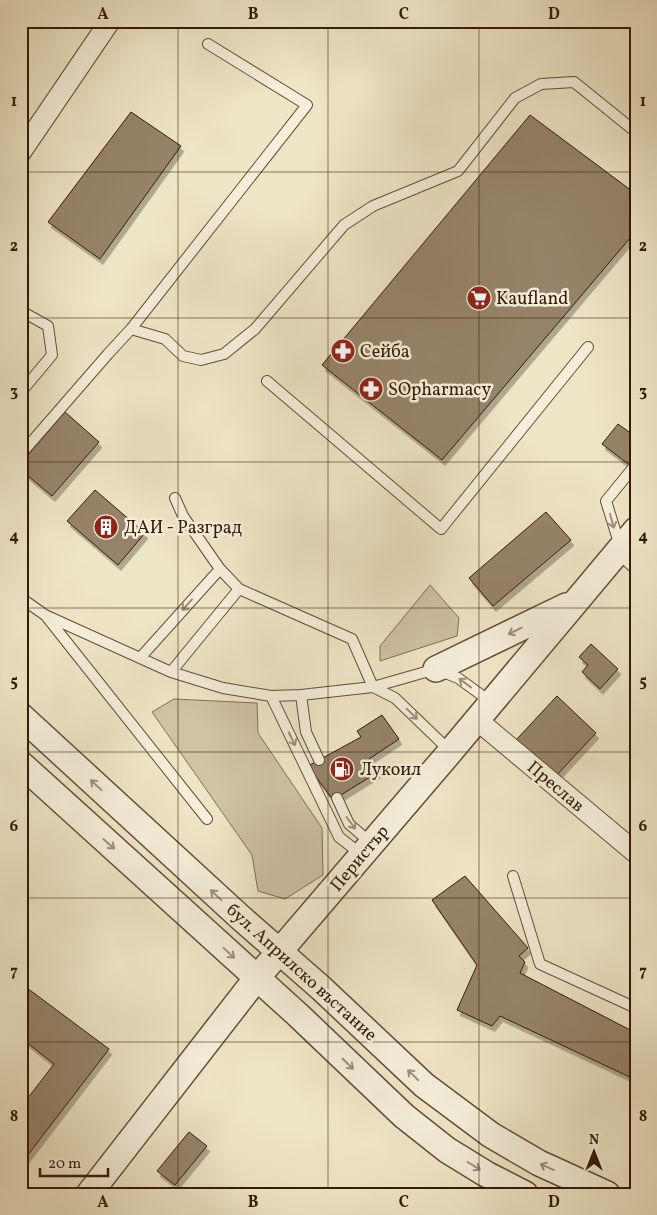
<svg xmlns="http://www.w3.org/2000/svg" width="657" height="1215" viewBox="0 0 657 1215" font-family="Vollkorn,serif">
	<defs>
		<filter id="shadow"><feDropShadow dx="3" dy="5.5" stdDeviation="0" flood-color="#0004"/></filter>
	</defs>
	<rect width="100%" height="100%" fill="#eee5c6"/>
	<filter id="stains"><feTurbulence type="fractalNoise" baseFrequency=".004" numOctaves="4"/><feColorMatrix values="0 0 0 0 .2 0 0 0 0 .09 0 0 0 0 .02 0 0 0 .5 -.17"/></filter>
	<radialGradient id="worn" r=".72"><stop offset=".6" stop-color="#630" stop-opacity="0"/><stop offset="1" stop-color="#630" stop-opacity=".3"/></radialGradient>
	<!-- green -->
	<path fill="#cfc2a5" stroke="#826e56" d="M430,585L459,618L457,636L380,661V646Z
		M174,699L257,703L258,733L322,828L323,875L285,899L258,891L252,855L152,712Z"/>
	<!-- building -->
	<path fill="#96846a" stroke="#361a06" filter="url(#shadow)" d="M131,112L181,146L100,259L48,222Z
		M530,115L636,194V231L442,460L322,365Z
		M65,412L99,442L52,496L21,470V463Z
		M618,424L636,437V470L602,444Z
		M95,490L145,533L118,565L67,521Z
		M546,512L571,540L493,606L469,578Z
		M591,644L618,669L600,689L582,672L588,665L579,657Z
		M557,696L596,733L555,777L516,740Z
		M382,715L399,739L369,759L378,772L333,800L308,766L361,737L357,731Z
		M465,876L528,948L519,956L525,962L520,973L636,1033V1080L500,1016L492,1026L457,1010L477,965L432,900Z
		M23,985L109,1049L21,1164V1107L54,1064L21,1038V987Z
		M189,1132L207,1146L175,1185L157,1171Z"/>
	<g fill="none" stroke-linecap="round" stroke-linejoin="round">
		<defs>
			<path id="service" d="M21,311L48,326L52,355L21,392
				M131,329L307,105L208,44
				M267,381L441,529L588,347
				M21,454L108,354L131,329L165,339L183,356L201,360L224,354L255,329L344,225L373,206L458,171L515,98L541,84L574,82L636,132
				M175,498L183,516L220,569L239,589L352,639L373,687L395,698L450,751
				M620,546L606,501L633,468
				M21,598L45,615L171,672L223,688L271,696L301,695L373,687L436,669L458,678L491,702
				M46,616L207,819
				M140,658L220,569
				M171,672L239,589
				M301,695L306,732L319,760
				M271,696L339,837L362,855
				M337,798L349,824L371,843
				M513,876L540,964L636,1008"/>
			<path id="minor" d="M21,152L110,21
				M620,548L636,563
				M476,719L636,853"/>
			<path id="tertiary" d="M436,669L566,606
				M21,716L241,918L321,988L424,1085L491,1135L539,1163L607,1194
				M21,764L298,1015L404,1116L447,1150L486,1174L525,1194
				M89,1194L256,979L450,752L636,530"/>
		</defs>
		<!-- service casing -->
		<use href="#service" stroke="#644d36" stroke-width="12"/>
		<!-- minor casing -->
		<use href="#minor" stroke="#644d36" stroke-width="22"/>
		<!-- tertiary casing -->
		<use href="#tertiary" stroke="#644d36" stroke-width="28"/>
		<!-- service -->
		<use href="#service" stroke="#f4eeda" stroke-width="10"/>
		<!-- minor -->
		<use href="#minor" stroke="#f4eeda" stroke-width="20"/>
		<!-- tertiary -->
		<use href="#tertiary" stroke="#f4eeda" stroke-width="25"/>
	</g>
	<!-- one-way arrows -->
	<defs><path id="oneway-shaft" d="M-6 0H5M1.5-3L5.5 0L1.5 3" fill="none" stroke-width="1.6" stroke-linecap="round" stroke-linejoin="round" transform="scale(1.25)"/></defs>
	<g stroke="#9e8f7b">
		<use href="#oneway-shaft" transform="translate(612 521) rotate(74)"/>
		<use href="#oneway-shaft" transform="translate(187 605) rotate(132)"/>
		<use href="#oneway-shaft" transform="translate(515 631) rotate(154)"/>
		<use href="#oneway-shaft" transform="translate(465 683) rotate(-144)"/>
		<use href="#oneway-shaft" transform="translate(412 714) rotate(44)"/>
		<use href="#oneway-shaft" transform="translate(292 739) rotate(64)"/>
		<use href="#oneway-shaft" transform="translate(96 785) rotate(-137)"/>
		<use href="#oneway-shaft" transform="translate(351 823) rotate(53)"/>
		<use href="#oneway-shaft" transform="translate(109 844) rotate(42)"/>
		<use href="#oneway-shaft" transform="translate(216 895) rotate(-137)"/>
		<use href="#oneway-shaft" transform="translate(229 953) rotate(43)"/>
		<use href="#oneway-shaft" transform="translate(348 1064) rotate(44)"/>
		<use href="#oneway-shaft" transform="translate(413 1075) rotate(-136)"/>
		<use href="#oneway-shaft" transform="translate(474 1166) rotate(32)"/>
		<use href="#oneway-shaft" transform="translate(547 1167) rotate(-156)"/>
	</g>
	<!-- grid -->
	<path fill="none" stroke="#361a06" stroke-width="1" stroke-opacity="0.55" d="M178,21V1194M328,21V1194M479,21V1194M21,172H636M21,318H636M21,462H636M21,608H636M21,752H636M21,898H636M21,1042H636"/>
	<!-- icons -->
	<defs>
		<symbol id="supermarket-disc" viewBox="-11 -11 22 22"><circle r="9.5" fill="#8f2418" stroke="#f4eeda"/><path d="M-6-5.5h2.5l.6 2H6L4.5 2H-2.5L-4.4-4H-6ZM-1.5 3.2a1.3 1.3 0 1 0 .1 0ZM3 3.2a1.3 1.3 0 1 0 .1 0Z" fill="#fff"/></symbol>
		<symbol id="pharmacy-disc" viewBox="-11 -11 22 22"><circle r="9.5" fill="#8f2418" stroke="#f4eeda"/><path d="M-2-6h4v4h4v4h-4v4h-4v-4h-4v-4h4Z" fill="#fff"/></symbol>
		<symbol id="building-disc" viewBox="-11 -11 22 22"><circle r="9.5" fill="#8f2418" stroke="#f4eeda"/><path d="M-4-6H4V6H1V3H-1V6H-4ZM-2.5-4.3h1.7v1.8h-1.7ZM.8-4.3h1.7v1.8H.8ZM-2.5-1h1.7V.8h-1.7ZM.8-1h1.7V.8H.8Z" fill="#fff"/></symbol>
		<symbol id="fuel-disc" viewBox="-11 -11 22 22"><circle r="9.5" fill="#8f2418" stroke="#f4eeda"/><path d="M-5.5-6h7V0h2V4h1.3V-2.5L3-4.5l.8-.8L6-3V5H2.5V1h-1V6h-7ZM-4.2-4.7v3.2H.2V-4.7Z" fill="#fff"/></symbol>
	</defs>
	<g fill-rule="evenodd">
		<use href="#supermarket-disc" x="465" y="284" width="28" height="28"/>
		<use href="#pharmacy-disc" x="329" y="337" width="28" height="28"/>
		<use href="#pharmacy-disc" x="357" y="375" width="28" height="28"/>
		<use href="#building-disc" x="92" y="513" width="28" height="28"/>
		<use href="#fuel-disc" x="328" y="755" width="28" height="28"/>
	</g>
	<g text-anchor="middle" stroke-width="5" stroke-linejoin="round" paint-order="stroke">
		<!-- poi labels -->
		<g font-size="18" fill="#361a06" stroke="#f4eeda" text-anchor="start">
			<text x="496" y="304">Kaufland</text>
			<text x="360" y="357">Сейба</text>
			<text x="388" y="395">SOpharmacy</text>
			<text x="124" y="533">ДАИ - Разград</text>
			<text x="360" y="775">Лукоил</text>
		</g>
		<!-- street labels -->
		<g font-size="18" fill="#361a06" stroke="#f4eeda">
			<text transform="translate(556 786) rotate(40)" y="6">Преслав</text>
			<text transform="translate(359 858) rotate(-50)" y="6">Перистър</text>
			<text transform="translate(302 972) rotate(42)" y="6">бул. Априлско въстание</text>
		</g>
	</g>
	<!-- margin -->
	<rect width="657" height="1215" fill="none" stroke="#eee5c6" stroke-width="55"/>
	<!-- north arrow -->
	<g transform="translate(594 1152)" stroke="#f4eeda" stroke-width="4" paint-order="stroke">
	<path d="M0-4L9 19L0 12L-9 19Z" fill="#361a06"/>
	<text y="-8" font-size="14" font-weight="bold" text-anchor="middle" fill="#361a06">N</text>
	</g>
	<!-- scale -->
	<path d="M40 1168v8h68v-8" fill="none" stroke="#361a06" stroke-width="2.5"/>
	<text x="48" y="1168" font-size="15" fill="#361a06" stroke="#f4eeda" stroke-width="4" paint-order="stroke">20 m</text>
	<rect x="28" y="28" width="602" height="1160" fill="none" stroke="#361a06" stroke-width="2"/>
	<g font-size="16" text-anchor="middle" font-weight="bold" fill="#361a06">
		<text x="103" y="19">A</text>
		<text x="253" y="19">B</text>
		<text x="404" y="19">C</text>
		<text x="554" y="19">D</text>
		<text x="14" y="106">1</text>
		<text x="643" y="106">1</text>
		<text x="14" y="251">2</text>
		<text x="643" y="251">2</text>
		<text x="14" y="396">3</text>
		<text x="643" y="396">3</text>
		<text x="14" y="541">4</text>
		<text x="643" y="541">4</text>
		<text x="14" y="686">5</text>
		<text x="643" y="686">5</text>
		<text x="14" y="831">6</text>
		<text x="643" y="831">6</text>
		<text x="14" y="976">7</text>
		<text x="643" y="976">7</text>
		<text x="14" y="1121">8</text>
		<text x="643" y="1121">8</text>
		<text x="103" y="1207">A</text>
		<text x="253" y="1207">B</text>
		<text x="404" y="1207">C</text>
		<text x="554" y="1207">D</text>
	</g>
	<rect width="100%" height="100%" filter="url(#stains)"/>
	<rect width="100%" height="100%" fill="url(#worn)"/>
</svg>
